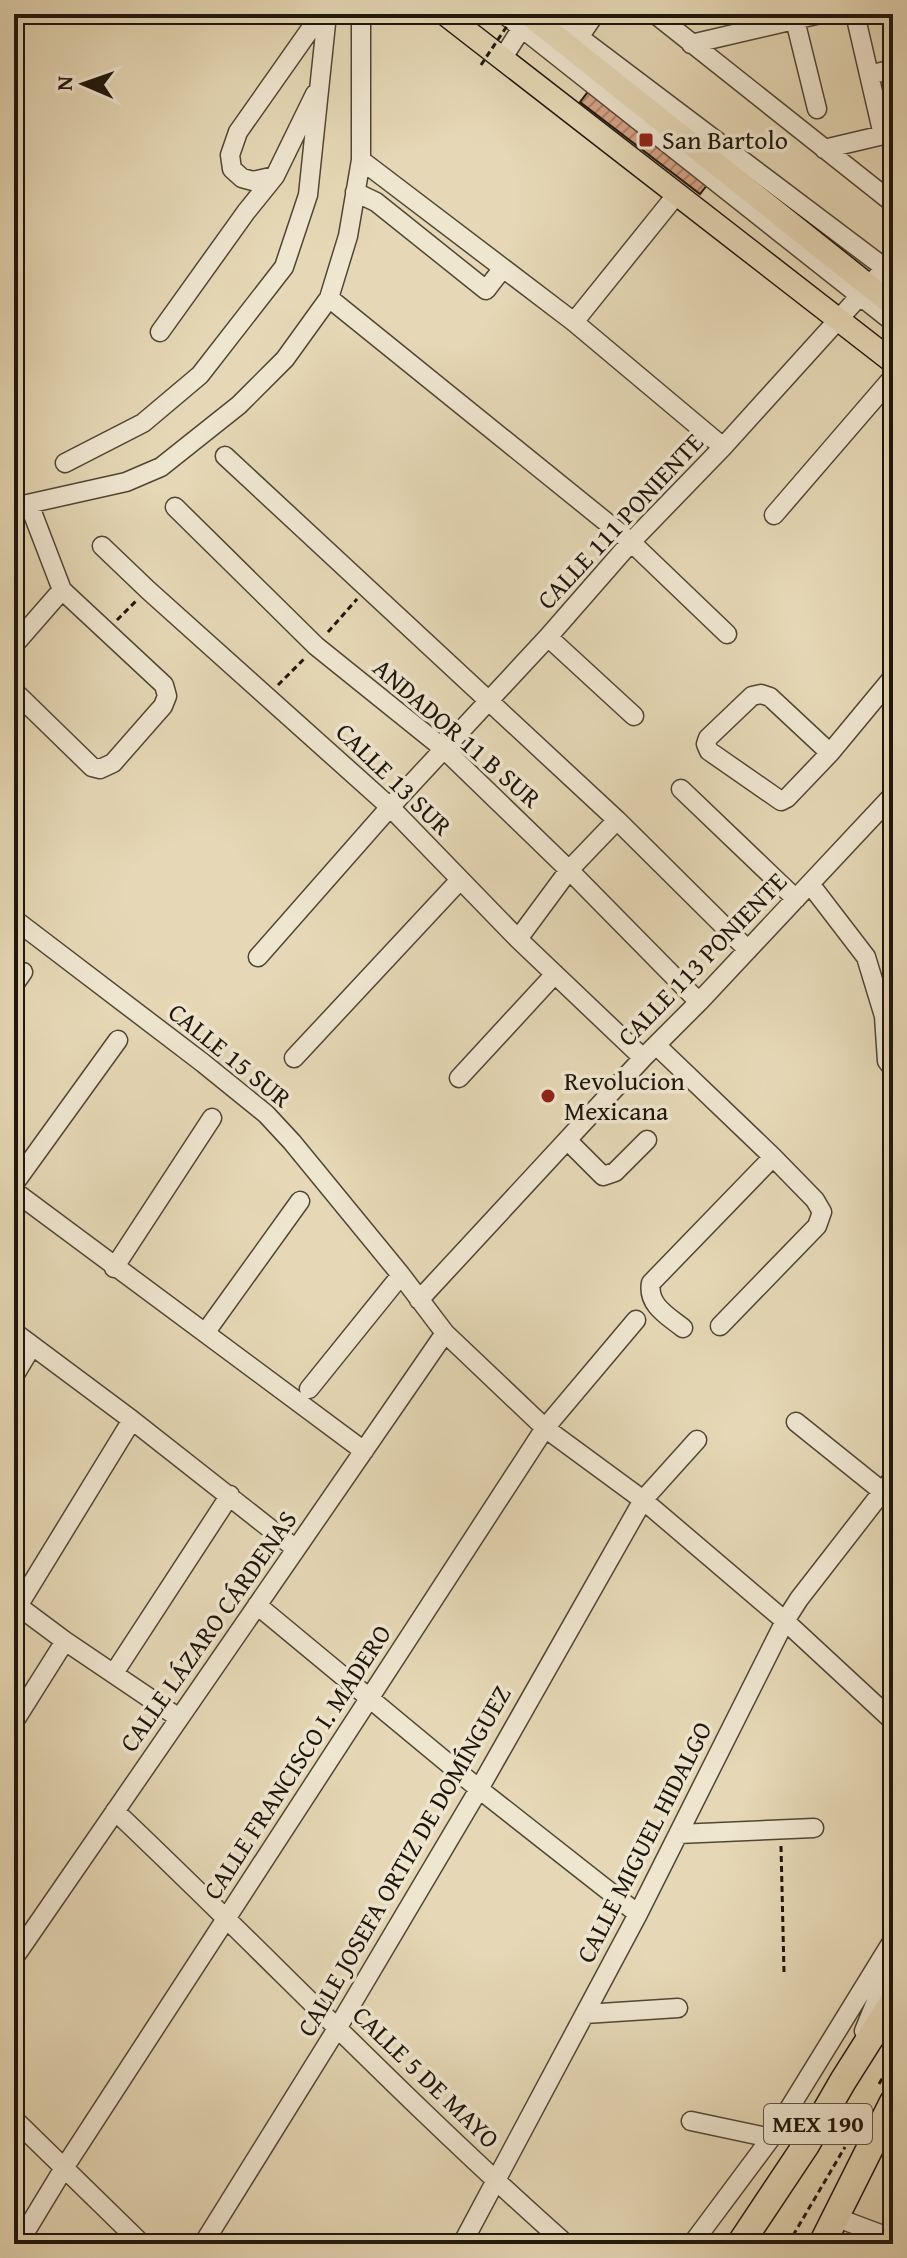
<svg xmlns="http://www.w3.org/2000/svg" width="907" height="2258" viewBox="0 0 907 2258" font-family="'Gentium Book Plus',serif">
	<defs>
		<pattern id="building-hatch" width="6" height="6" patternUnits="userSpaceOnUse" patternTransform="scale(2)"><rect width="6" height="6" fill="#d7a386"/><path d="M-1 1l2-2M0 6l6-6M5 7l2-2" fill="none" stroke="#ae846c"/></pattern>
	</defs>
	<rect width="100%" height="100%" fill="#e6d8b6"/>
	<filter id="stains"><feTurbulence type="fractalNoise" baseFrequency=".0025" numOctaves="4"/><feColorMatrix values="0 0 0 0 .2 0 0 0 0 .09 0 0 0 0 .02 0 0 0 .5 -.17"/></filter>
	<radialGradient id="worn" r=".72"><stop offset=".6" stop-color="#630" stop-opacity="0"/><stop offset="1" stop-color="#630" stop-opacity=".3"/></radialGradient>
	<!-- building -->
	<path fill="url(#building-hatch)" stroke="#1e160c" stroke-width="2" d="M591,88L711,180L700,194L580,102Z"/>
	<g fill="none" stroke-linecap="round" stroke-linejoin="round">
		<defs>
			<path id="minor" d="M504,14L893,322
				M655,14L893,203
				M855,14L883,135
				M530,15H546L555,19L893,274
				M795,20L817,109
				M691,44L820,14
				M573,46L595,14
				M502,59L527,20
				M869,75L893,69
				M315,94L275,176L253,181L242,178L232,169L230,155L238,132L321,14
				M824,149L892,133
				M361,160L574,322L723,447
				M355,192L376,202L486,290L503,268
				M329,298L631,542L727,634
				M574,322L677,194
				M160,332L246,212L275,176
				M225,456L617,820L748,950
				M65,463L143,423L200,375L284,267L308,195L327,14
				M14,507L126,482L161,467L239,405L285,359L329,298L348,236L361,160V14
				M175,507L316,646L444,749L569,870L699,1002
				M774,515L893,377
				M102,546L148,590L390,807L518,939L643,1058
				M548,637L634,716
				M14,645L62,590
				M14,691L92,767L100,769L113,763L163,706L167,696L164,685L62,590L29,504
				M830,753L770,697L761,694L752,696L708,738L706,744L709,751L781,801L787,798L830,753L893,677
				M681,789L796,899
				M810,884L866,957L884,1016L887,1061L893,1069
				M14,919L203,1063L266,1114L292,1142L401,1275L445,1333L545,1428L643,1500L785,1621L893,1721
				M518,939L569,870L617,820
				M258,957L390,807L548,637L631,542L723,447L885,268
				M14,985L23,972
				M656,1045L773,1157L815,1200L822,1212L817,1226L720,1326
				M294,1058L460,880
				M459,1078L555,974
				M567,1140L603,1176L615,1172L647,1140
				M14,1184L118,1040
				M14,1191L364,1451
				M114,1268L212,1118
				M419,1300L643,1058L699,1002L893,795
				M683,1328C668,1316 647,1305 651,1283L773,1157
				M14,1332L132,1420L296,1549
				M205,1333L300,1201
				M14,1376L32,1346
				M309,1389L401,1275
				M796,1422L893,1500
				M14,1603L65,1641L179,1718
				M257,1605L479,1789L638,1914
				M18,1606L132,1420
				M114,1673L230,1495
				M14,1722L65,1641
				M115,1811C266,1954 410,2106 566,2244
				M678,1834L814,1828
				M14,1958L445,1333
				M585,2014L678,2008
				M864,2031L893,1960
				M14,2119L142,2244
				M691,2121L771,2138
				M835,2217L891,2238L893,2234
				M18,2244L64,2168L545,1428L636,1320
				M203,2244L338,2027L479,1789L643,1500L697,1440
				M462,2244L638,1914L785,1621L799,1599L893,1478
				M692,2244L771,2138L893,1940"/>
			<path id="major" d="M445,14L893,362
				M528,14L893,305"/>
			<path id="highway" d="M740,2244L806,2145L843,2081L893,2002
				M822,2244L893,2102"/>
		</defs>
		<!-- minor casing -->
		<use href="#minor" stroke="#504636" stroke-width="21"/>
		<!-- major casing -->
		<use href="#major" stroke="#1e160c" stroke-width="25"/>
		<!-- highway casing -->
		<use href="#highway" stroke="#1e160c" stroke-width="29"/>
		<!-- path -->
		<path stroke="#1e160c" stroke-width="3" stroke-dasharray="6 4" stroke-linecap="butt" d="M117,620L137,600
			M328,632L357,599
			M278,685L304,659
			M781,1846L784,1972
			M879,2084L893,2060
			M788,2244L845,2147"/>
		<!-- minor -->
		<use href="#minor" stroke="#efe6d0" stroke-width="18"/>
		<!-- major -->
		<use href="#major" stroke="#e6d8b6" stroke-width="22"/>
		<!-- highway -->
		<use href="#highway" stroke="#e6d8b6" stroke-width="26"/>
		<!-- path-bridge -->
		<path stroke="#1e160c" stroke-width="3" stroke-dasharray="6 4" stroke-linecap="butt" d="M481,65L515,14"/>
	</g>
	<!-- markers -->
	<g fill="#8f2418" stroke="#efe6d0" stroke-width="3">
		<rect x="638" y="132" width="16" height="16" rx="4"/>
		<circle cx="548" cy="1096" r="8"/>
	</g>
	<g text-anchor="middle" stroke-width="7" stroke-linejoin="round" paint-order="stroke">
		<!-- shield labels -->
		<rect fill="#efe6d0" stroke="#5d5447" stroke-width="2" x="764" y="2104" width="108" height="40" rx="6"/>
		<g font-size="24" font-weight="bold" fill="#1e160c">
			<text x="818" y="2132">MEX 190</text>
		</g>
		<!-- poi labels -->
		<g font-size="26" fill="#1e160c" stroke="#efe6d0" text-anchor="start">
			<text x="662" y="149">San Bartolo</text>
			<text x="564" y="1090">Revolucion<tspan x="564" dy="30">Mexicana</tspan></text>
		</g>
		<!-- street labels -->
		<g font-size="26" fill="#1e160c" stroke="#efe6d0">
			<text transform="translate(620 521) rotate(-47)" y="9">CALLE 111 PONIENTE</text>
			<text transform="translate(457 733) rotate(41)" y="9">ANDADOR 11 B SUR</text>
			<text transform="translate(394 779) rotate(44)" y="9">CALLE 13 SUR</text>
			<text transform="translate(702 959) rotate(-46)" y="9">CALLE 113 PONIENTE</text>
			<text transform="translate(230 1055) rotate(39)" y="9">CALLE 15 SUR</text>
			<text transform="translate(208 1631) rotate(-55)" y="9">CALLE LÁZARO CÁRDENAS</text>
			<text transform="translate(297 1762) rotate(-57)" y="9">CALLE FRANCISCO I. MADERO</text>
			<text transform="translate(644 1842) rotate(-63)" y="9">CALLE MIGUEL HIDALGO</text>
			<text transform="translate(404 1861) rotate(-60)" y="9">CALLE JOSEFA ORTIZ DE DOMÍNGUEZ</text>
			<text transform="translate(426 2077) rotate(44)" y="9">CALLE 5 DE MAYO</text>
		</g>
	</g>
	<!-- margin -->
	<rect width="907" height="2258" fill="none" stroke="#e6d8b6" stroke-width="48"/>
	<rect x="16" y="16" width="875" height="2226" fill="none" stroke="#1e160c" stroke-width="4"/>
	<rect x="24" y="24" width="859" height="2210" fill="none" stroke="#1e160c" stroke-width="2"/>
	<!-- north arrow -->
	<g transform="translate(84 84) rotate(272)" stroke="#efe6d0" stroke-width="6" paint-order="stroke">
	<path d="M0-6L14 30L0 20L-14 30Z" fill="#1e160c"/>
	<text y="-12" font-size="22" font-weight="bold" text-anchor="middle" fill="#1e160c">N</text>
	</g>
	<rect width="100%" height="100%" filter="url(#stains)"/>
	<rect width="100%" height="100%" fill="url(#worn)"/>
</svg>
